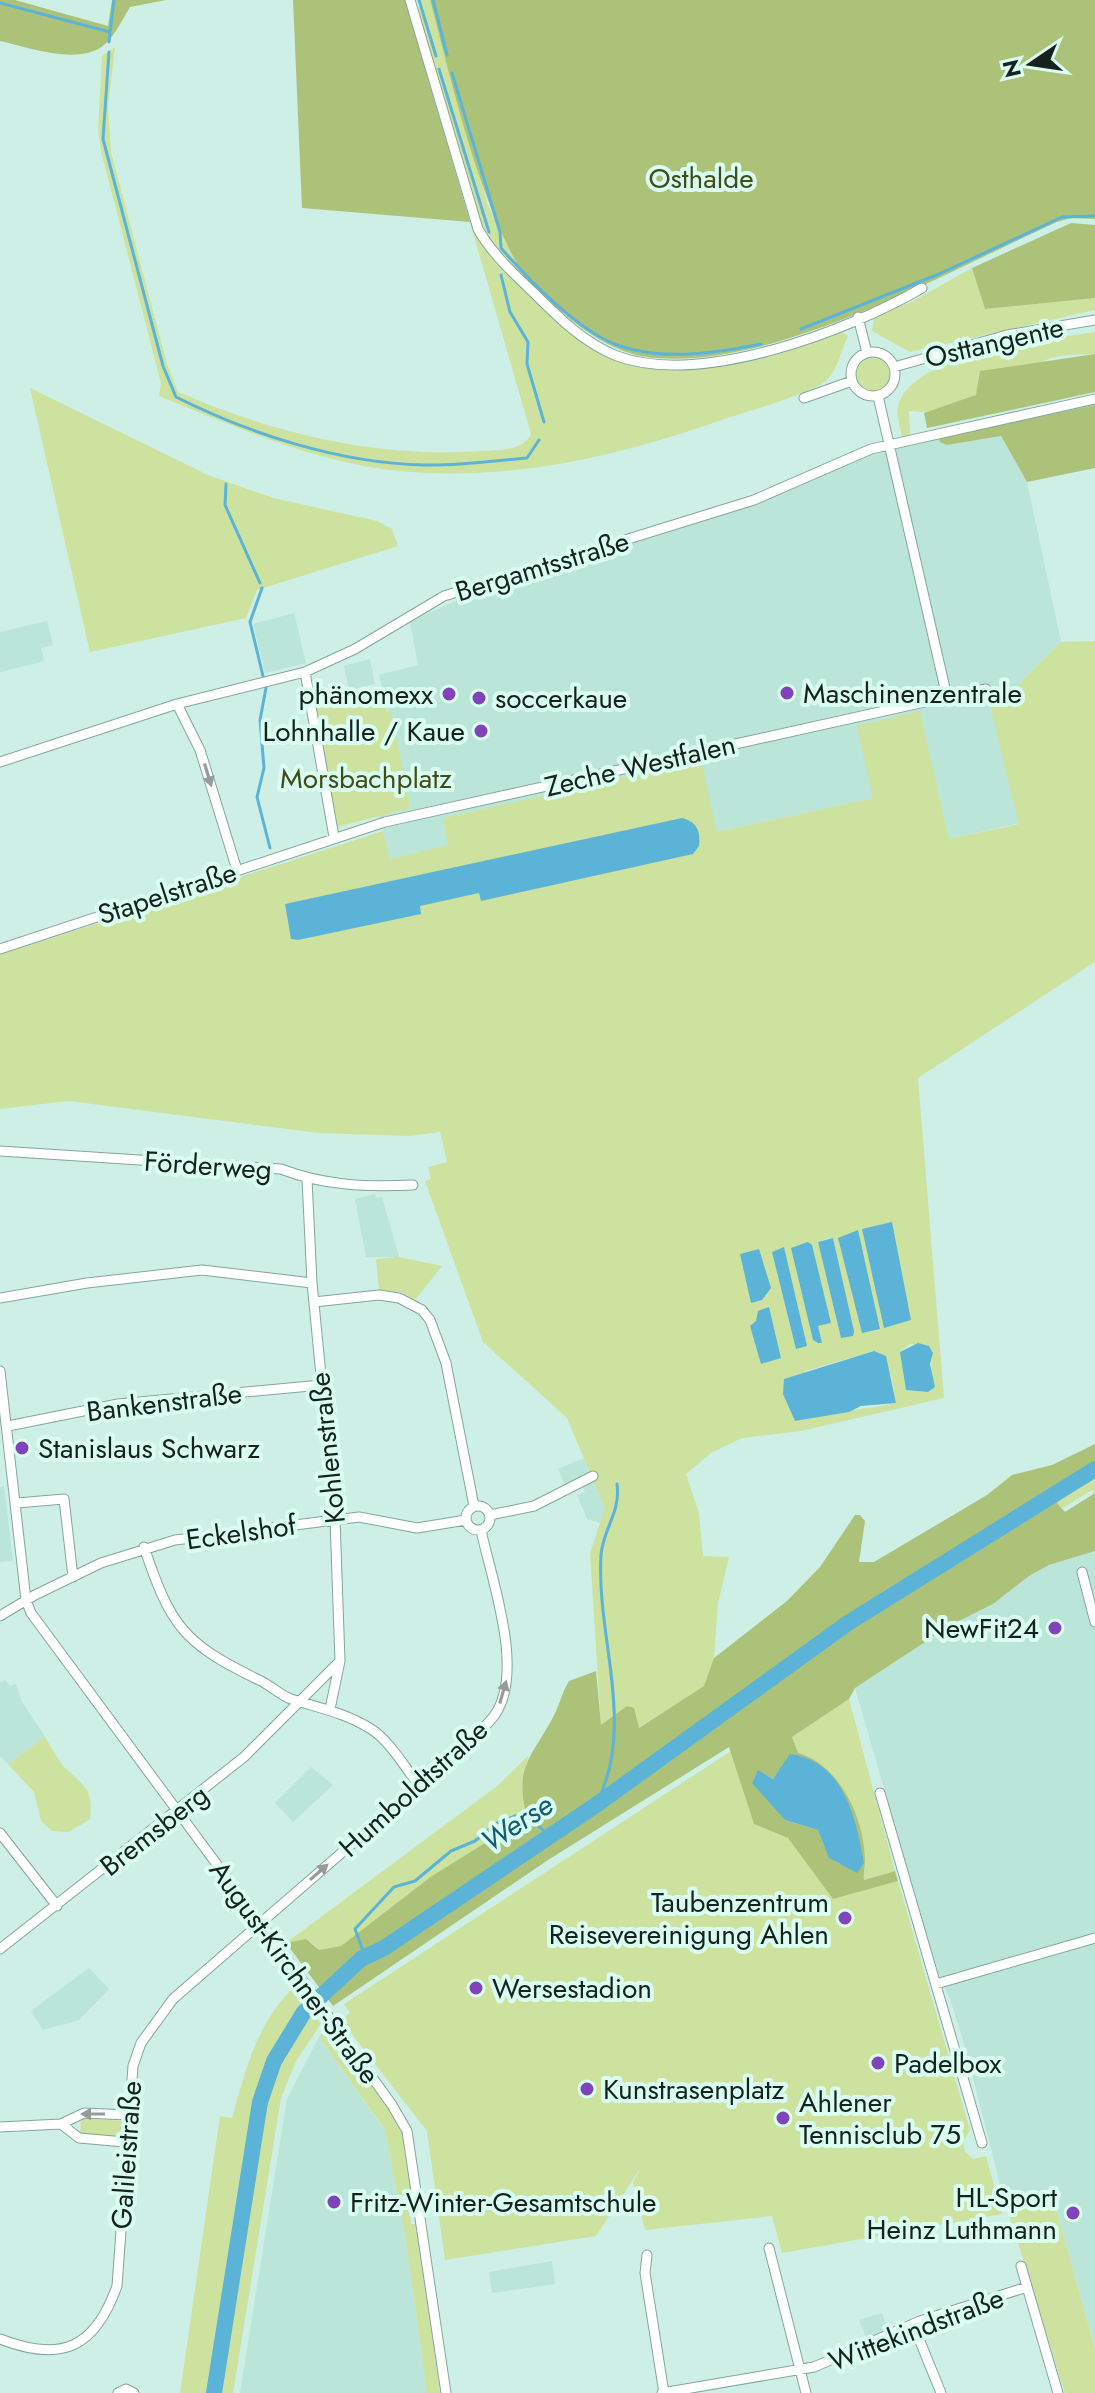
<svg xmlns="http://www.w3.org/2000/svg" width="1095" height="2393" viewBox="0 0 1095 2393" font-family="Jost,sans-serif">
	<rect width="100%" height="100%" fill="#cdefe5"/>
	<!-- built -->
	<path fill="#bae5d8" d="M1001,436L1027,482L1061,642L1013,690L989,696L1020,823L949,839L920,712L873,798L717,832L700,761L443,818L449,845L389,859L380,816L411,807L379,675L418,665L410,621L495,584L755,504L872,454L939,438L947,445Z
		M294,613L306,663L265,673L253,624Z
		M47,621L53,645L41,648L44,661L0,672V632Z
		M370,659L375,684L349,690L344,666Z
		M375,1194L376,1198L382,1197L399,1257H366L355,1199Z
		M584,1458L605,1508L600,1523L587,1519L577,1495L585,1492L579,1479L565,1485L558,1469Z
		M4,1486L13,1561L0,1562V1487Z
		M1095,1551V2347L1051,2190L1005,2204L966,2050L950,1999L935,1965L855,1688L951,1625L993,1604L1029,1576L1049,1565Z
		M5,1680L10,1686L16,1684L22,1702L45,1737L8,1764L0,1756V1683Z
		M311,1767L333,1785L293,1822L275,1803Z
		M89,1968L109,1989L79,2020L43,2030L31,2011Z
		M319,2037L385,2131L406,2241L427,2393H240L287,2099Z
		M552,2261L555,2284L492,2293L489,2272Z
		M882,2313L888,2332L867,2340L859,2320Z"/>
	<!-- green -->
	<path fill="#cde29e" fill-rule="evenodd" d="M421,0H430L487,203L525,278L498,250L479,219L418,13Z
		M115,47L108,107L111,152L167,364L178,392C275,434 377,458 482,451C499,450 523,451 531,434L470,222C490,256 512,280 541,306C562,326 582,346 609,358C676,388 778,358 842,332L848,336C842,349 837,370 827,380C812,394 741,413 719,421C612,458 504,483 390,470C310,460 233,426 159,396L161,383L102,155L98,130L102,56Z
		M972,268L985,309L1095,298V310L910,352L872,331L874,317L913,301Z
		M1095,332V354C1080,355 1060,354 1046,360C1003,378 956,418 909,411L910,435L902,438C901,429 896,416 898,407C911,352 1048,340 1095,332Z
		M855 374a18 18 0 1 1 36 0a18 18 0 1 1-36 0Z
		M30,388L208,475L273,498L377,521L392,529L398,546L257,590L246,618L90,652Z
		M1095,641V962L918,1078L944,1398L801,1431L742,1438L711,1453L686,1474L699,1513L703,1556L729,1557L718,1603L714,1658L705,1686L638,1728L601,1726L590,1553L605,1508L567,1418L483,1342L425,1181L431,1179L428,1167L447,1162L440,1132L409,1136L319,1133L69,1101L0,1109V955L383,831L390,859L448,845L443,818L701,760L717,832L873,798L857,726L920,711L949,839L1019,824L988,696L1013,690L1061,642ZM829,1238H833L853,1331L841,1338L818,1242ZM793,1244L830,1323L818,1326V1343L813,1340ZM910,1344L929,1346L933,1353C929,1368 934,1378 928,1392L916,1390L900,1352ZM874,1351L891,1375L896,1403C868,1409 837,1411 808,1419L805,1371Z
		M382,688L387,712H391L411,808L337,827L315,702Z
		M399,1257L442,1266L415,1300L401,1292L379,1290L376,1259Z
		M1095,1474V1493L1092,1490L1063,1508L1052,1500Z
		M849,1699L895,1871L864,1880C863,1873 865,1868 865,1861C865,1820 840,1764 797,1754L792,1737Z
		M45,1737C52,1748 58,1761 67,1770C86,1787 93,1790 90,1819L69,1832L52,1831L41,1821L34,1792L8,1764Z
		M731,1751L754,1823L788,1837L833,1898L898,1881L970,2130L963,2142L965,2152L973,2159L986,2156L1002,2214L782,2253L772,2216L645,2230L633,2182L643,2164L596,2236L445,2260L427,2131L341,2020L350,2013L344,2004Z
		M528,1756L522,1788L526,1813L522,1820L341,1946L319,1950L311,1942L286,1943L496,1787Z
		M295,1986L321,2024L296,2061L281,2098L233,2393H180L220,2116L232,2118C246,2069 257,2022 295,1986Z
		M329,2026L389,2109L402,2133L414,2200L408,2201L411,2224H417L440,2393H427L406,2241L385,2130L319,2037Z
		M81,2118L122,2121L121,2137L80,2135Z
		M1051,2190L1095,2348V2393H1065L1006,2205Z"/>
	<!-- forest -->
	<path fill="#acc279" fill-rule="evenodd" d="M0,0H15L108,26L112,0H166L130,7C122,20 113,40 100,48C73,64 28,47 0,41Z
		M293,0H405L470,222L302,208Z
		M430,0H1095V219L1071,218L1057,222C946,272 769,373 647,357C616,353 585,332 562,312C549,302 531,289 523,275C475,190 455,93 430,0Z
		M1071,223L1095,225V298L985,309L972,268Z
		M1095,354V392L927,428L924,413L976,395L980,371Z
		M1095,405V468L1027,482L1001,436L947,445L940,442L939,438Z
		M1095,1444V1464L1048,1493L1065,1512L1095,1493V1551L1049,1565L1029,1576L993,1604L951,1625L855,1688L849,1699L792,1737L798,1753C840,1765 865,1819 865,1861C865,1868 863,1873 864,1880L895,1871L898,1881L833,1899L788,1838L754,1824L729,1747L548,1860L333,2006L286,1943L306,1939L319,1950L341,1946L432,1876L522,1820L526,1813C515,1768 531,1757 551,1721C559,1708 561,1694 569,1681L596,1671L601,1725L627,1706L634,1708L639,1728L704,1686L714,1658L787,1601L820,1567L855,1515H860L865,1521L859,1562H874L987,1495L1012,1475L1052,1465ZM783,1766L842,1865L830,1858L818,1830L785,1820L758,1771L773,1779Z"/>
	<!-- water -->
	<path fill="#5bb4d8" d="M682,818C696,821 701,831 699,846L693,854L481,901L479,893L420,906L421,914L298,940L291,939L285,904Z
		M892,1222L911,1320L884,1328L862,1229Z
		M858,1230L880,1329L862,1333L838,1238Z
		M833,1238L854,1331L853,1336L841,1338L818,1242Z
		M808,1242L812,1245L831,1323L818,1326L822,1343H818L813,1340L791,1248Z
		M784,1247L807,1346L796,1349L772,1252Z
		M759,1249L771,1288L762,1300L751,1303L740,1254Z
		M769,1307L781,1358L761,1364L750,1326L756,1321L758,1311Z
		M918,1343L929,1346L933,1353L930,1364L935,1387L928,1392L906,1390L900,1352Z
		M874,1351L886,1356L896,1403L861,1406L849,1412L795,1421L783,1394L784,1379Z
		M790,1754C844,1761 856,1818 864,1863L857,1873L829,1858L818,1830L785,1820L752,1783L758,1770L773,1779Z"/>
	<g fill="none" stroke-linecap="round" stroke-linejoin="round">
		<!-- stream -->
		<path stroke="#5bb4d8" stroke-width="3" d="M419,0L436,56
			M433,0L447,55
			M0,3L110,32
			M109,42L114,0
			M109,52L103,139L163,366L176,397C250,434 339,463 423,465C458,466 492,461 527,458L539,440
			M439,69L489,232
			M452,73L500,232L501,248C528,279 580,333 620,346C664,361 716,353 761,344
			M501,275L510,312L528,342L527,364L544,422
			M801,329L939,274L1062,217L1095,216
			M226,484L225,505L260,583
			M262,588L250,622L263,676
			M266,688L260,720L264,768L257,797L270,848
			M596,1805C637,1725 596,1639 601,1555C603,1529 621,1512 617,1484
			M365,1956L355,1929L394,1887L415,1881L451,1851L475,1841L497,1823L518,1815L530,1818L549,1836"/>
		<!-- river -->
		<path stroke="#5bb4d8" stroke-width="16" d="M214,2393L260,2102L274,2061L304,2012L361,1959L384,1948L596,1805L848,1623L1095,1469"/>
		<defs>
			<path id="minor" d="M410,0L478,229C492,254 514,274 534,293C559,318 584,343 617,356C701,387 848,331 922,288
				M858,317L867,353
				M851 374a22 22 0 1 1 44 0a22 22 0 1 1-44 0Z
				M894,367L1007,335L1095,320
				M804,398L852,381
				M305,672L334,837
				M947,697L986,689
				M177,704L200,750L237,870
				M0,762L177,704L305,672L355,649L444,596L754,500L871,449L1095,399
				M0,949L385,822L947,697L878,396
				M0,1151L281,1169C325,1186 367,1187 413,1185
				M0,1298L87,1283L202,1270L312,1283
				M314,1302L379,1295L399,1298L422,1310L430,1320L446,1363L474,1506
				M0,1371L26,1600L31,1613L295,1970L392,2105L407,2131L446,2393
				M8,1426L118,1404L321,1385
				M17,1503L64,1499L73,1577
				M466 1518a12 12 0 1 1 24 0a12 12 0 1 1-24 0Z
				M490,1515L534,1506L593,1476
				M144,1547C171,1627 183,1643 259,1680C270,1685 280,1695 291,1699C319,1708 346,1713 371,1729C390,1741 405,1768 419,1785
				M1082,1572L1095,1622
				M0,1616L35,1595L101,1563L175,1540L359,1517L417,1528L466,1520
				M330,1709L340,1661
				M880,1793L982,2143
				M0,1833L57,1906
				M0,1949L244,1757L340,1661L335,1519L312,1283L307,1179
				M936,1984L1095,1938
				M61,2124L79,2138L125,2142
				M0,2127L61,2124L84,2113L128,2115
				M769,2248L806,2393
				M647,2255L645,2273L664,2393
				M1021,2266L1058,2393
				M913,2324L941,2393
				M0,2339C62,2363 95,2348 117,2286L133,2066L141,2043L173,1999L459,1751C470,1740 484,1729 494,1716C526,1672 491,1579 481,1530
				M118,2393L126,2389L134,2393
				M662,2393L814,2367L920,2321L1027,2287"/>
		</defs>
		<!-- minor casing -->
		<use href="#minor" stroke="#85a59b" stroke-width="11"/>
		<!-- minor -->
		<use href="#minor" stroke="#fff" stroke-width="9"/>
	</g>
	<!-- one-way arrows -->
	<defs><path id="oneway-solid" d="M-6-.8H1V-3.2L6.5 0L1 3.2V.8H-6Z" transform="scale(2)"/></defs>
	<g fill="#969c9a">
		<use href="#oneway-solid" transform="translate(208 775) rotate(73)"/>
		<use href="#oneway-solid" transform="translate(503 1692) rotate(-74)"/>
		<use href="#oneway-solid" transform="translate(319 1872) rotate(-41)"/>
		<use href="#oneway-solid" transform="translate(93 2114) rotate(-180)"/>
	</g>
	<!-- markers -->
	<g fill="#8143b8" stroke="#dafdf2" stroke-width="3">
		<circle cx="787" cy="693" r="8"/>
		<circle cx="449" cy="694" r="8"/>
		<circle cx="479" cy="698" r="8"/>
		<circle cx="481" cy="731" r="8"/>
		<circle cx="22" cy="1448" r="8"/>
		<circle cx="1055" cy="1628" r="8"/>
		<circle cx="845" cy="1918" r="8"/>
		<circle cx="476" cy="1988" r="8"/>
		<circle cx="878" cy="2063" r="8"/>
		<circle cx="587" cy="2089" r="8"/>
		<circle cx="783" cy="2118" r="8"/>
		<circle cx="334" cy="2202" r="8"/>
		<circle cx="1073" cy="2213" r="8"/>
	</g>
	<g text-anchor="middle" stroke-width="8" stroke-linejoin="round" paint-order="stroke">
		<!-- park labels -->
		<g font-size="28" fill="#3f4d18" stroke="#dafdf2">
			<text x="701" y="188">Osthalde</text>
			<text x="366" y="788">Morsbachplatz</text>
		</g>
		<!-- street labels -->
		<g font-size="28" fill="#16221e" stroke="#dafdf2">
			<text transform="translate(994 342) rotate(-13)" y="10">Osttangente</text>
			<text transform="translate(542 566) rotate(-17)" y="10">Bergamtsstraße</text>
			<text transform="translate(640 765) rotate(-13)" y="10">Zeche Westfalen</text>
			<text transform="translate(167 893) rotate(-18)" y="10">Stapelstraße</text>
			<text transform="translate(208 1165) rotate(4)" y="10">Förderweg</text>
			<text transform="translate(164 1402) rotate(-7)" y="10">Bankenstraße</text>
			<text transform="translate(327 1448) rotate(-96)" y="10">Kohlenstraße</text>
			<text transform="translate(241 1532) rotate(-8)" y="10">Eckelshof</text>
			<text transform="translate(413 1788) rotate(-42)" y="10">Humboldtstraße</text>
			<text transform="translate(154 1830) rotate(-38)" y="10">Bremsberg</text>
			<text transform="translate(295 1972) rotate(54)" y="10">August-Kirchner-Straße</text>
			<text transform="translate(126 2155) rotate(-86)" y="10">Galileistraße</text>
			<text transform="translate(916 2329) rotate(-21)" y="10">Wittekindstraße</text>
		</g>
		<!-- poi labels -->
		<g font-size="28" fill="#16221e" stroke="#dafdf2" text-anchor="start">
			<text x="803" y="703">Maschinenzentrale</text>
			<text x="433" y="704" text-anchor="end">phänomexx</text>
			<text x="495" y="708">soccerkaue</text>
			<text x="465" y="741" text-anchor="end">Lohnhalle / Kaue</text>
			<text x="38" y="1458">Stanislaus Schwarz</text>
			<text x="1039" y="1638" text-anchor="end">NewFit24</text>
			<text x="829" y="1912" text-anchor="end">Taubenzentrum<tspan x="829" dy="32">Reisevereinigung Ahlen</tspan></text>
			<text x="492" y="1998">Wersestadion</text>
			<text x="894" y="2073">Padelbox</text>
			<text x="603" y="2099">Kunstrasenplatz</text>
			<text x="799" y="2112">Ahlener<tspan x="799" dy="32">Tennisclub 75</tspan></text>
			<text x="1057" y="2207" text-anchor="end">HL-Sport<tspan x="1057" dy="32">Heinz Luthmann</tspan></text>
			<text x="350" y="2212">Fritz-Winter-Gesamtschule</text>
		</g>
		<!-- water labels -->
		<g font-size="30" font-style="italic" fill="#145b74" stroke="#dafdf2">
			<text transform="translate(517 1823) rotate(-33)" y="10">Werse</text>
		</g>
	</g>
	<!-- north arrow -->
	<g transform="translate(1031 64) rotate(257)" stroke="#dafdf2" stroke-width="6" paint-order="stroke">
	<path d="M0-6L14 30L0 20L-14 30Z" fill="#16221e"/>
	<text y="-12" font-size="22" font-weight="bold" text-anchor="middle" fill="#16221e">N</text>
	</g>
</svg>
